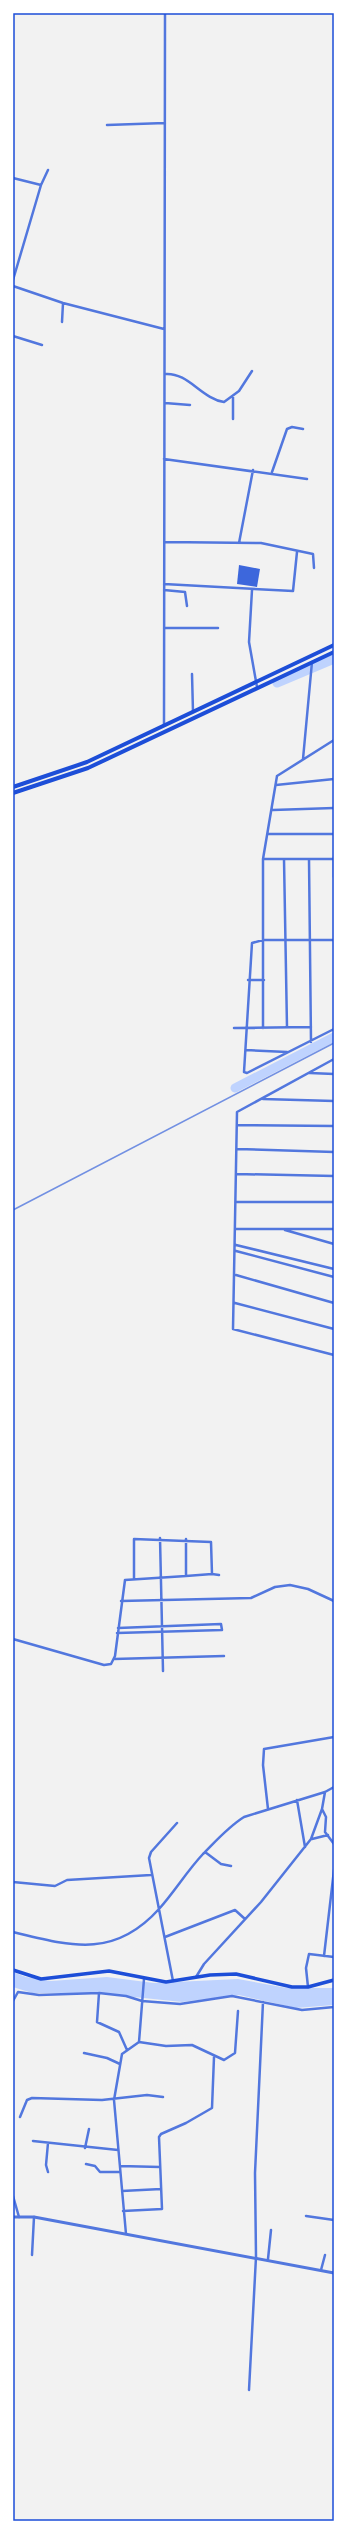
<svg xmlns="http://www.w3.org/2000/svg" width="347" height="2534" viewBox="0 0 347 2534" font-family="'Noto Sans',sans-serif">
	<rect width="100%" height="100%" fill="#f2f2f2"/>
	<!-- water -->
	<path fill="#bfd3fe" d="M13,1972L26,1977L51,1981L107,1977L154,1983L238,1979L287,1988H334V2005L296,2008L239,1995L182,2002L96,1993H32L13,1987Z"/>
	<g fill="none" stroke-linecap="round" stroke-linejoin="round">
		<!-- river -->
		<path stroke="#bfd3fe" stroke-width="9" d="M277,683L334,659
			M235,1088L334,1037"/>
	</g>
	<!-- building -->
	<path fill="#3d67dc" d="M239,565L260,569L257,587L237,584Z"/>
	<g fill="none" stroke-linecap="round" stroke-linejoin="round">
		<!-- minor -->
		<path stroke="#5277de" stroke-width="2.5" d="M107,125L165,123
			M13,178L41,185L13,280
			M41,185L48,170
			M13,286L63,303L164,329
			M62,322L63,303
			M13,336L42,345
			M165,374C188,372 202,399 224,402L239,391L252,371
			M233,397V419
			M165,403L190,405
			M164,459L307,479
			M272,472L287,429L292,427L303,429
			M165,542L261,543L313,554L314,568
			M239,543L253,470
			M164,584L293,591L297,552
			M164,590L185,592L187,606
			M252,590L249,642L257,687
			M164,628H218
			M192,674L193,712
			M164,725L165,13
			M303,759L312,662
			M276,785L334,779
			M273,810L334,808
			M269,834H334
			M334,857V877
			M263,859H334
			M284,859L287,1027
			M309,859L311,1042
			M334,940H263L252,943L244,1072L247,1073L334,1029
			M248,980H264
			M234,1028L311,1027
			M263,1028V859L277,776L334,740
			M246,1050L287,1052
			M334,1059L237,1112L233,1329L334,1355
			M310,1073L334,1074
			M263,1099L334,1101
			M237,1125L334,1126
			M237,1149L334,1152
			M237,1174L334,1176
			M237,1202H334
			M236,1229H334
			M285,1230L334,1244
			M236,1245L334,1269
			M236,1251L334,1277
			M236,1275L334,1303
			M235,1303L334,1329
			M160,1538L163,1671
			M212,1574L219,1575
			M134,1578V1539L211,1542L212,1574L186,1576
			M121,1601L251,1598L275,1587L290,1585L308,1589L334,1601
			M117,1633L222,1630L221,1624L118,1628
			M13,1639L104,1665L111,1664L115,1656L125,1580L186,1576V1539
			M114,1659L224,1656
			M297,1800L305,1847
			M268,1809L263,1765L264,1749L334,1737
			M322,1809L326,1817L325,1832L334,1844
			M312,1839L328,1835
			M205,1852L221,1864L231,1866
			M13,1882L55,1886L67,1880L151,1875
			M13,1932C71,1946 114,1959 159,1909C175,1891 187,1871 203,1854C216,1841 228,1827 244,1817L325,1792L334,1787
			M165,1937L235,1910L245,1919
			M324,1956L334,1870
			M196,1977L204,1964L261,1902L311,1839L322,1809L325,1792
			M173,1981L149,1858L151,1852L177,1823
			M308,1987L306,1968L309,1954L334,1957
			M99,1993L97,2022L119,2032L127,2050
			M13,2001L18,1992L39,1995L99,1993L126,1996L142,2001L180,2004L232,1996L302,2010L334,2007
			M139,2042L144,1979
			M84,2053L107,2058L120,2064
			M20,2117L27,2100L32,2098L102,2100L147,2095L163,2097
			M33,2141L118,2150
			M48,2143L46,2165L48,2172
			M85,2148L89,2129
			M86,2164L95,2166L100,2172H120
			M120,2166L160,2167
			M122,2191L161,2189
			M13,2196L19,2217
			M123,2211L162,2209L159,2137L161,2134L186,2123L212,2108L214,2057
			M306,2216L334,2220
			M126,2234L114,2100L122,2054L139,2042L166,2046L192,2045L224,2060L235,2053L238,2011
			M32,2255L34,2217
			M268,2259L271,2230
			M321,2270L325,2255
			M249,2390L256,2257L255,2173L263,2002"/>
		<!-- tertiary -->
		<path stroke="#5277de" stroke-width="3" d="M13,2217H34L334,2273"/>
		<!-- secondary -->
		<path stroke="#1d4ed8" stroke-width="3.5" d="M13,1970L41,1979L109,1971L166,1982L210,1975L236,1974L292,1987H308L334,1980"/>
		<!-- trunk -->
		<path stroke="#1d4ed8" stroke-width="4" d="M13,787L87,762L334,645
			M13,793L88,768L334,652"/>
		<!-- rail -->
		<path stroke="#7290e2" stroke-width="1.5" d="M13,1210L334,1043"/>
	</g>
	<!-- border -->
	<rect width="347" height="2534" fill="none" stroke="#ffffff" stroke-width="28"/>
	<rect x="14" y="14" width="319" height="2506" fill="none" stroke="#1d4ed8" stroke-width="1.5"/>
</svg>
